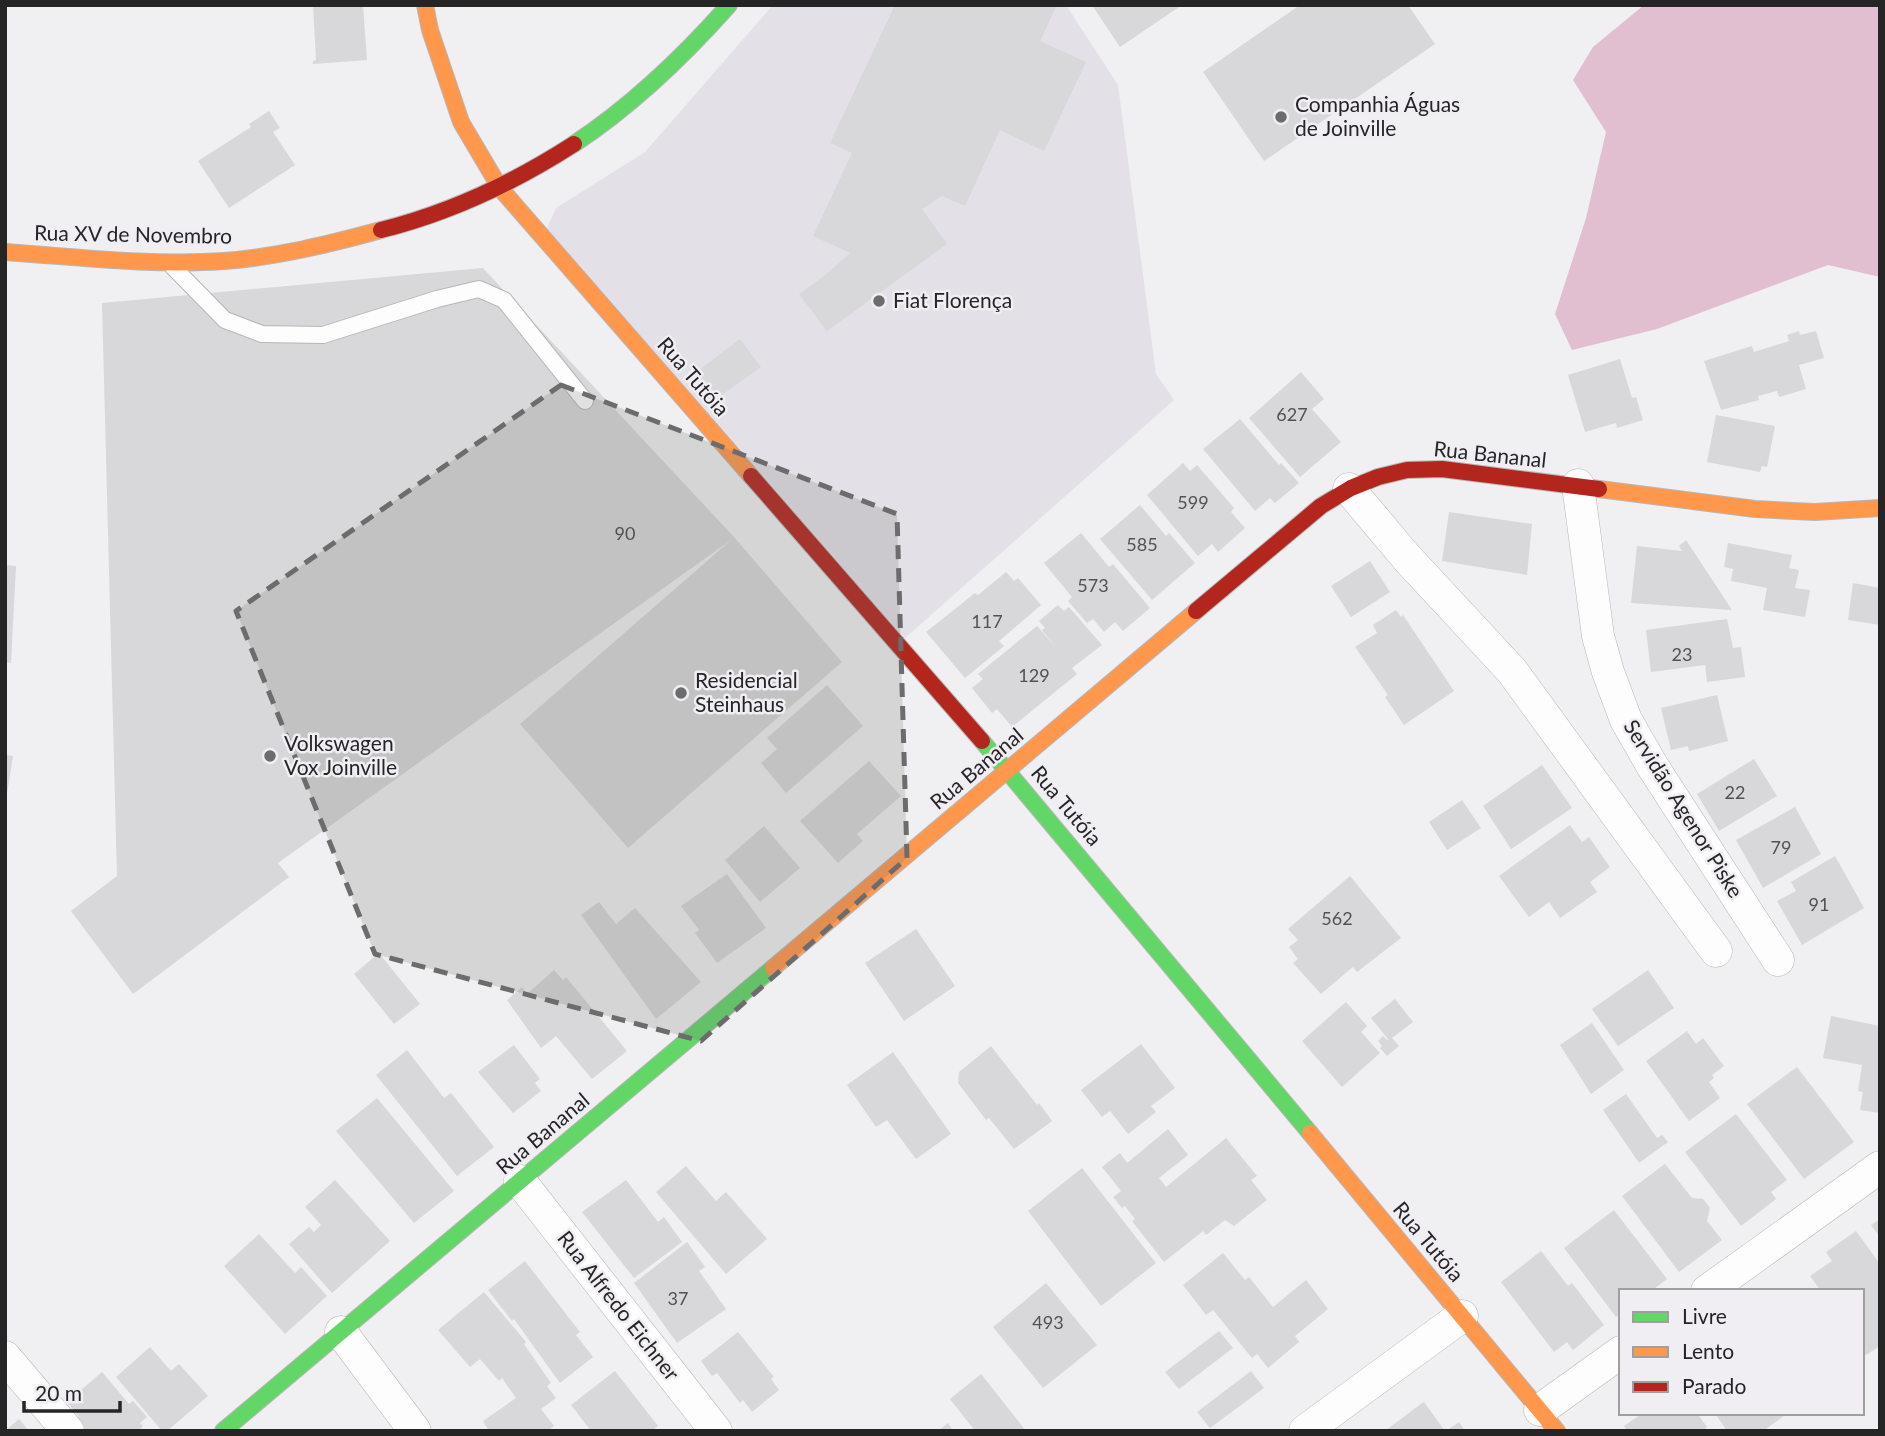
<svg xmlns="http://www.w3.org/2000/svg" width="1885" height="1436" viewBox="0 0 1885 1436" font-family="Lato,sans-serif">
	<rect width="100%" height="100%" fill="#f0eff1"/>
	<!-- built -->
	<path fill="#e4e0e7" d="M773,5H1066L1118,85L1156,374L1174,400L905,638L547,228L556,208L645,152Z"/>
	<!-- forest -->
	<path fill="#e1bfd1" d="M1644,5H1880V277L1828,265L1657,329L1572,350L1555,314L1586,218L1606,132L1573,80L1593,47Z"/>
	<!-- building -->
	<path fill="#d8d7d9" d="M313,5H363L367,60L313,64V61L316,60Z
		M895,5H1057L1040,41L1086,62L1044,151L1000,130L965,206L942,196L922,209L947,244L827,331L799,294L823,277L850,253L813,236L852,153L830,143Z
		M1092,5H1182L1120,47Z
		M1300,5H1408L1435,44L1264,161L1203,72Z
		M269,111L280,128L273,132L295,165L229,208L198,161L251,127L249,124Z
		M483,268L734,537L842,662L628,848L520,724L731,540L278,863L289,877L133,994L71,911L117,876L102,303Z
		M1799,331L1800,335L1816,331L1824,358L1799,365L1806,389L1779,397L1777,391L1758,396L1759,400L1721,410L1704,361L1752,346L1754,352L1789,341L1787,335Z
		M740,339L761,367L712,402L690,377Z
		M1620,359L1632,398L1636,397L1643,420L1617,428L1616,423L1585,432L1568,375Z
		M1301,372L1324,399L1312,409L1341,442L1300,477L1249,418Z
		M1716,415L1775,426L1767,467L1762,466L1760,472L1707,462Z
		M1240,419L1279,465L1281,463L1299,483L1275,503L1270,498L1255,511L1203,449Z
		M1183,463L1190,471L1197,465L1234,508L1231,512L1245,528L1218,552L1212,544L1198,556L1147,495Z
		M1140,505L1166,536L1169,533L1195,563L1152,600L1100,539Z
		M1449,512L1532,524L1527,575L1442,561Z
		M1081,533L1109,567L1113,564L1150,608L1123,631L1115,622L1104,632L1093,619L1087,623L1068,601L1072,597L1044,563Z
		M1686,540L1732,610L1631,603L1637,546L1682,551L1679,546Z
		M1728,543L1792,555L1789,568L1799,570L1795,588L1810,590L1805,617L1763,610L1767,588L1731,581L1733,569L1724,567Z
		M1370,561L1390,592L1351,617L1331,586Z
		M5,565L16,566L11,663L5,662Z
		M1006,572L1014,581L1018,578L1041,605L999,641L1004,646L965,678L926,632L975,593L978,595Z
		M1853,583L1880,588V625L1848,620Z
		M1058,605L1064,611L1069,607L1102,645L1072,668L1077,674L1012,727L997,709L992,713L972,688L983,679L978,674L1037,626L1055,646L1042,630L1045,628L1039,621Z
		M1396,610L1401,617L1403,615L1454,691L1404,725L1385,697L1388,695L1355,647L1377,633L1373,625Z
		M1727,619L1733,648L1741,647L1745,677L1707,682L1705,665L1651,672L1646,630Z
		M827,685L863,726L786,793L761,763L777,749L767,738Z
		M1717,695L1728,741L1689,751L1688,746L1671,750L1661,708Z
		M5,755L13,756L7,794H5Z
		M1754,759L1777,796L1719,831L1697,794Z
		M869,761L901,796L857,834L863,841L838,863L800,821Z
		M1542,765L1572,808L1511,849L1483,806Z
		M1462,800L1481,828L1447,850L1429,822Z
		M1795,807L1821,854L1763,888L1736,840Z
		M1570,825L1582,842L1589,837L1610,867L1590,882L1597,892L1560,918L1549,902L1529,917L1499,876Z
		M764,826L800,868L760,902L725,860Z
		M1835,856L1864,908L1802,945L1777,901L1796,891L1791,882Z
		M727,874L766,928L717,963L695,933L699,930L681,906Z
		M1350,876L1401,938L1357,972L1353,967L1321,994L1293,963L1298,959L1289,947L1298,940L1288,929Z
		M599,902L616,924L635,908L701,982L656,1019L581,915Z
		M916,929L955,986L904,1021L865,963Z
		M379,953L420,1004L394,1024L354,974Z
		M554,970L563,980L566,977L627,1051L592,1079L556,1036L541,1048L507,1000L522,987L527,994Z
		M1648,970L1674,1008L1618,1046L1592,1009Z
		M1395,999L1413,1022L1392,1038L1399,1046L1387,1056L1380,1048L1382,1046L1378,1041L1383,1036L1387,1040L1388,1039L1371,1018Z
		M1346,1002L1367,1026L1361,1032L1380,1053L1342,1087L1302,1041Z
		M1831,1016L1880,1026V1113L1860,1110L1863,1092L1858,1091L1862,1065L1823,1058Z
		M1592,1023L1624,1070L1591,1094L1560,1045Z
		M1687,1031L1696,1044L1703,1038L1724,1066L1712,1075L1714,1078L1709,1082L1720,1098L1689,1121L1646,1061Z
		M1141,1044L1175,1088L1151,1106L1156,1112L1128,1134L1110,1111L1102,1117L1081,1090Z
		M514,1045L540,1079L535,1083L541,1091L513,1113L478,1072Z
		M991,1046L1037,1105L1039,1103L1052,1121L1014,1149L989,1118L986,1120L958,1083L959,1072Z
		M407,1050L444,1098L451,1093L494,1147L457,1176L376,1075Z
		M893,1052L951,1134L916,1159L887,1120L876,1127L847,1085Z
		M1797,1067L1854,1142L1804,1179L1747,1104Z
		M1626,1094L1657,1138L1662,1135L1668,1142L1639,1163L1603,1110Z
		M377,1098L454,1191L414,1223L336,1131Z
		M1736,1114L1787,1180L1771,1192L1776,1199L1741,1226L1685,1152Z
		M1168,1129L1188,1155L1159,1178L1166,1187L1226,1138L1257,1176L1251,1180L1267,1200L1234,1226L1225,1220L1206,1235L1203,1231L1164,1262L1132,1221L1135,1219L1125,1206L1122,1208L1113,1197L1121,1191L1102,1167L1120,1153L1127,1163Z
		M1665,1164L1692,1198L1703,1199L1710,1208L1707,1221L1722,1240L1679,1272L1622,1196Z
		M686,1166L716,1201L726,1192L767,1239L726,1274L656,1192Z
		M1082,1168L1156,1263L1101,1306L1028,1211Z
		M335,1180L390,1241L332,1293L289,1244L309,1227L314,1232L321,1225L305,1207Z
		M626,1180L658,1222L664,1217L682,1242L634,1278L582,1212Z
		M1614,1210L1667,1279L1651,1291H1621V1313L1616,1317L1564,1248Z
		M1880,1219V1237L1871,1225Z
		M1856,1231L1880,1264V1346L1866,1355L1862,1349V1291H1821L1810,1276L1832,1261L1826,1252Z
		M259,1234L295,1273L301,1267L327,1296L285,1334L224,1266Z
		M687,1242L705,1267L699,1271L726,1309L677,1343L634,1283Z
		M1541,1251L1568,1286L1572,1283L1604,1325L1573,1350L1567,1342L1554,1352L1501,1282Z
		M1223,1253L1245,1280L1249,1277L1273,1307L1306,1280L1328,1309L1295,1336L1299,1342L1268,1368L1257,1354L1252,1358L1213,1310L1206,1315L1183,1285Z
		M525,1261L580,1332L576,1335L593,1357L560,1383L514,1319L512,1321L488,1290Z
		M1046,1283L1097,1345L1043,1388L993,1327Z
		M484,1292L526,1342L524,1344L551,1383L547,1386L556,1398L541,1409L554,1426L548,1431H489L483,1421L516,1398L502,1378L499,1381L480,1359L470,1367L438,1330Z
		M1219,1331L1233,1348L1179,1389L1165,1372Z
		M738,1332L774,1377L771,1379L779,1390L752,1412L743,1400L740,1403L717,1373L712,1376L701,1361Z
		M150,1347L171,1371L179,1364L208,1396L167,1431H162L116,1377Z
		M615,1371L658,1426L652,1431H591L571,1405Z
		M1251,1371L1264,1388L1210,1428L1197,1412Z
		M102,1372L129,1404L133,1401L147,1417L140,1423L143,1426L138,1431H86L76,1419L79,1417L67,1402Z
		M981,1374L1026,1431H975L950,1399Z
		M1424,1402L1445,1431H1385L1422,1403Z
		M1643,1413H1697L1707,1427L1702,1431H1627L1624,1426Z
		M1715,1413H1788L1763,1431H1727Z
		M19,1419L29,1431H5Z
		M1459,1422L1465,1431H1446Z
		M948,1423L953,1431H938Z"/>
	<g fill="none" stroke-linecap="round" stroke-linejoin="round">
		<defs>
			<path id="lane" d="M173,267L225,320L262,334L323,335L437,299L479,289L504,300L585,401"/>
			<path id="street" d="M1578,485L1598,636L1608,672L1626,720L1653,767L1778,960
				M1349,489L1407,558L1512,671L1716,951
				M520,1181L716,1431
				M1707,1291L1880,1167
				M341,1332L415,1431
				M5,1357L68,1431
				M1540,1410L1621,1352
				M1305,1431L1462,1316"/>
			<path id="fast" d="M574,144C633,105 682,58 729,5
				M982,741L1310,1133
				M223,1431L773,968"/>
			<path id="slow" d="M425,5L430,30L461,122L500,188
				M500,188L751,476
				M5,252C77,257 151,266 224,261C277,257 330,244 381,230
				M1599,489L1755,509L1815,512L1880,508
				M773,968L1196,611
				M1310,1133L1557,1431"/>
			<path id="jam" d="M381,230C449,213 515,182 574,144
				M751,476L982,741
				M1196,611L1321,506L1351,488L1378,477L1407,470L1442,469L1599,489"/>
		</defs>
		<!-- lane casing -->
		<use href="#lane" stroke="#b8b7b8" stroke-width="18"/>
		<!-- street casing -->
		<use href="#street" stroke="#b8b7b8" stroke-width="33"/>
		<!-- fast casing -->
		<use href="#fast" stroke="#b8b7b8" stroke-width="18"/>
		<!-- slow casing -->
		<use href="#slow" stroke="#b8b7b8" stroke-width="18"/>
		<!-- jam casing -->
		<use href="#jam" stroke="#b8b7b8" stroke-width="18"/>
		<!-- lane -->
		<use href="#lane" stroke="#fdfdfd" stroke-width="16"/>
		<!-- street -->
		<use href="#street" stroke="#fdfdfd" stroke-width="32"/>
		<!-- fast -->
		<use href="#fast" stroke="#63d668" stroke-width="16"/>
		<!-- slow -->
		<use href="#slow" stroke="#ff974d" stroke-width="16"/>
		<!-- jam -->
		<use href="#jam" stroke="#b3261e" stroke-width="16"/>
	</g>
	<!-- marked area -->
	<path fill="#6d6c6d" fill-opacity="0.2" stroke="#6d6c6d" stroke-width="5" stroke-dasharray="14 9" stroke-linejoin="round" d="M561,385L897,514L907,858L701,1041L375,954L236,611Z"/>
	<!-- markers -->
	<g fill="#6d6c6d" stroke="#f0eef2" stroke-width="2.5">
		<circle cx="1281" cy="117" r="7"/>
		<circle cx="879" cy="301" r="7"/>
		<circle cx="681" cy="693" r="7"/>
		<circle cx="270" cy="756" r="7"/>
	</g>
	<g text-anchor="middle" stroke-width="5" stroke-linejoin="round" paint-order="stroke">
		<!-- number labels -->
		<g font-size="18" fill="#525253">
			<text x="1292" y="421">627</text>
			<text x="1193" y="509">599</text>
			<text x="625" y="540">90</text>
			<text x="1142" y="551">585</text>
			<text x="1093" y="592">573</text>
			<text x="987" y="628">117</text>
			<text x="1682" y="661">23</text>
			<text x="1034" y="682">129</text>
			<text x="1735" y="799">22</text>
			<text x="1781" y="854">79</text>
			<text x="1819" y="911">91</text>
			<text x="1337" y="925">562</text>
			<text x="678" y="1305">37</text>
			<text x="1048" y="1329">493</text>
		</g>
		<!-- poi labels -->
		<g font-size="21" fill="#262526" stroke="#f0eef2" text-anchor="start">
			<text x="1295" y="112">Companhia Águas<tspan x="1295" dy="24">de Joinville</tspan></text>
			<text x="893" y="308">Fiat Florença</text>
			<text x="695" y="688">Residencial<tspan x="695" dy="24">Steinhaus</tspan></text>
			<text x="284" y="751">Volkswagen<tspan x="284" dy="24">Vox Joinville</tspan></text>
		</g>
		<!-- street labels -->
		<g font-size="21" fill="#262526" stroke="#f0eef2">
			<text transform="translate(133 235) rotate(1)" y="7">Rua XV de Novembro</text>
			<text transform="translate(693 377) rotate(49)" y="7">Rua Tutóia</text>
			<text transform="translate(1490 455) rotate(6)" y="7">Rua Bananal</text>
			<text transform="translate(977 769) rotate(-40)" y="7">Rua Bananal</text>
			<text transform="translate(1066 806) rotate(50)" y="7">Rua Tutóia</text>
			<text transform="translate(1683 809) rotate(58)" y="7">Servidão Agenor Piske</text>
			<text transform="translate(543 1134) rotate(-40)" y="7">Rua Bananal</text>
			<text transform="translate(1428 1242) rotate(50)" y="7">Rua Tutóia</text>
			<text transform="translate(618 1306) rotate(52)" y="7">Rua Alfredo Eichner</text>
		</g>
	</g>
	<!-- border -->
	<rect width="1885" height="1436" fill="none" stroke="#262526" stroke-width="14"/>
	<!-- legend -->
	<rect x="1619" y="1289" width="245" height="126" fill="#f0eef2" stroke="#9f9ea0" stroke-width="2"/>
	<rect x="1633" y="1312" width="35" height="10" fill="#63d668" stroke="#9f9ea0" stroke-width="2"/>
	<text x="1682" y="1324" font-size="21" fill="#262526">Livre</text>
	<rect x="1633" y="1347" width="35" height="10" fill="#ff974d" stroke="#9f9ea0" stroke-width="2"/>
	<text x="1682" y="1359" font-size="21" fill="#262526">Lento</text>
	<rect x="1633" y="1382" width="35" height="10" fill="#b3261e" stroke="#9f9ea0" stroke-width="2"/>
	<text x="1682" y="1394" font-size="21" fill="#262526">Parado</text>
	<!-- scale -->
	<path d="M24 1401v10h96v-10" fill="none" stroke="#262526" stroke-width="3.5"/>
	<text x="35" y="1401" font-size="21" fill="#262526" stroke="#f0eef2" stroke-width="5" paint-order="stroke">20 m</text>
</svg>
